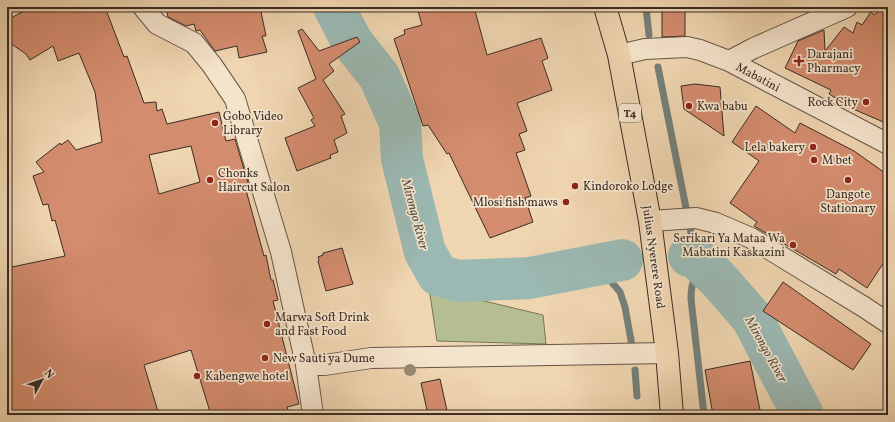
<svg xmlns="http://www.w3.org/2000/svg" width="895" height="422" viewBox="0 0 895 422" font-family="Vollkorn,serif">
	<rect width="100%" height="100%" fill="#efd5b0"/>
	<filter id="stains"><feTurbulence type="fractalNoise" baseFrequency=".005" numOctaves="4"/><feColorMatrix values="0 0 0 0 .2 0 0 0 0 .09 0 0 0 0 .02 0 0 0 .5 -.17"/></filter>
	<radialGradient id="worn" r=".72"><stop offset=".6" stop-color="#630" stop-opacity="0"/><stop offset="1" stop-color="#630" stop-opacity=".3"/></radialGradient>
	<!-- green -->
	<path fill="#b4be90" stroke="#76755b" d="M429,288L543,315L546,344L437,341Z"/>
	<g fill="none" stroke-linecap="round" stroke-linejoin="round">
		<!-- stream -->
		<path stroke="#74807a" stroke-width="7" d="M646,7L649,35
			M658,67L696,258
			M597,265L620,292L625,307L632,346
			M704,267C693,277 691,285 691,299L704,415
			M635,370L637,396"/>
		<!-- river -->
		<path stroke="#9bb8b2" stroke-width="42" d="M334,7L352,42L379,76L400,123L402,159L425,252L438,275L458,281L530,278L622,260
			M689,256L696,258L717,278L752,318L803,415"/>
	</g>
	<!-- building -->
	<path fill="#d48c6e" stroke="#392c26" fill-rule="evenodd" d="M32,7H105L124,57L127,56L144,103L156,102L157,111L162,109L167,124L219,112L226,141L235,139L250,189L246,190L264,256L266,255L271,280H273L278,300L273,301L299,404L287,407L290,415H211L191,350L144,365L159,415H7V268L65,256L55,220L52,221L48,204L43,205L33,176L44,172L36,162L60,143L61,145L68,140L76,150L102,142L95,92L79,53L58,61L53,46L30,60L26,54L7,41V20ZM191,146L200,182L159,194L149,155Z
		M166,7H260L266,36H262L267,52L239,58L237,46L215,51L200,30L196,31L194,24L186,26L168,17Z
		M417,7H474L487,55L541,38L548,58L542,61L552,90L517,103L527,131L519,134L525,150L516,153L531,196L525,198L533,222L490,238L449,153L447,154L428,125L423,126L394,39L405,34L404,30L422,25Z
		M662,7H685V36L662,37Z
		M885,7H888V124L853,109L829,94L831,90L785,68L798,41L824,30L825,51L844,27L853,33L857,22L862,25L871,12L874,15Z
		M302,29L319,51L357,37L360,42L329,64L334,71L323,80L345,114L341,116L347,133L334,140L338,152L330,155L331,158L297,171L285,138L315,126L311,120L314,118L298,88L316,79L298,31Z
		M695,84L720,87L724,136L684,109L681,86Z
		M756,106L795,133L800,123L854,151L888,175V256L867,288L839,269L836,274L754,226L757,222L730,203L759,161L732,142Z
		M342,248L353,284L326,291L318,261L319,260L318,257L323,255V253Z
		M783,282L871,344L853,370L763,311Z
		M750,361L761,415H713L705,370Z
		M440,379L448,415H428L421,383Z"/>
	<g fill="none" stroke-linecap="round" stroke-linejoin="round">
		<defs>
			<path id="street" d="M143,7L157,24L194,43L212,65L235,99L281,252L306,365L313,415
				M619,55L645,49L687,47L700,50L729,61L888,144
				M729,61L754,48L847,7
				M650,221L696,218L716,223L751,238L864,307L888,323
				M306,365H325L371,358L667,353"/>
			<path id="highway" d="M605,7L619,55L650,221L667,353L672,415"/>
		</defs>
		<!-- street casing -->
		<use href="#street" stroke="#665648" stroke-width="22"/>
		<!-- highway casing -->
		<use href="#highway" stroke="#392c26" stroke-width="24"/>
		<!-- street -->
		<use href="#street" stroke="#f5e4cc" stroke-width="20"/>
		<!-- highway -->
		<use href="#highway" stroke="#efd5b0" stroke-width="22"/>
	</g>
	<!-- trees -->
	<circle fill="#998870" cx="410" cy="370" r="6"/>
	<!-- markers -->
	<g fill="#8f2418" stroke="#f5e4cc" stroke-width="1.5">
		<path d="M797 55h4v4h4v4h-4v4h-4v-4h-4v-4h4z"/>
		<circle cx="866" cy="102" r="4"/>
		<circle cx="689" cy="106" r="4"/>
		<circle cx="215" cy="123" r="4"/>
		<circle cx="813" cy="147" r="4"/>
		<circle cx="814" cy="160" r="4"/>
		<circle cx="210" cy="180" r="4"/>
		<circle cx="848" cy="180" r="4"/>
		<circle cx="575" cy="186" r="4"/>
		<circle cx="566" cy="202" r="4"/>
		<circle cx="793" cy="245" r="4"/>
		<circle cx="267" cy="324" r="4"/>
		<circle cx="265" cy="358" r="4"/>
		<circle cx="197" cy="376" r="4"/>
	</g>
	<g text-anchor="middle" stroke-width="3.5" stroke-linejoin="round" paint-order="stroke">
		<!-- shield labels -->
		<rect fill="#f5e4cc" stroke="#716358" stroke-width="1" x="619" y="104" width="22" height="18" rx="3"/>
		<g font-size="11" font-weight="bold" fill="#392c26">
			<text x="630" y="117">T4</text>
		</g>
		<!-- poi labels -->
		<g font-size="12" fill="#392c26" stroke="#f5e4cc" text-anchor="start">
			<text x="807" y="58">Darajani<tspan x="807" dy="14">Pharmacy</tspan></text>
			<text x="858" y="106" text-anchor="end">Rock City</text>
			<text x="697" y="110">Kwa babu</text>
			<text x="223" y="120">Gobo Video<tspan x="223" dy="14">Library</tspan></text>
			<text x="805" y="151" text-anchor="end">Lela bakery</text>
			<text x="822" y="164">M bet</text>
			<text x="218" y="177">Chonks<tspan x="218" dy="14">Haircut Salon</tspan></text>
			<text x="583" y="190">Kindoroko Lodge</text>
			<text x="848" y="198" text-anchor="middle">Dangote<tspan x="848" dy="14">Stationary</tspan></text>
			<text x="558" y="206" text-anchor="end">Mlosi fish maws</text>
			<text x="785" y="242" text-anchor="end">Serikari Ya Mataa Wa<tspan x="785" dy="14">Mabatini Kaskazini</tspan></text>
			<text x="275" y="321">Marwa Soft Drink<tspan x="275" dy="14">and Fast Food</tspan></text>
			<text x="273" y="362">New Sauti ya Dume</text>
			<text x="205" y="380">Kabengwe hotel</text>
		</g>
		<!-- street labels -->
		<g font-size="12" fill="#392c26" stroke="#f5e4cc">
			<text transform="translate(758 77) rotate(28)" y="4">Mabatini</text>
			<text transform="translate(654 257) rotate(82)" y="4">Julius Nyerere Road</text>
		</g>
		<!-- water labels -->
		<g font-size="13" font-style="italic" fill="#524f49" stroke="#f5e4cc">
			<text transform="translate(416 214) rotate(75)" y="5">Mirongo River</text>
			<text transform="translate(767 349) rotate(61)" y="5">Mirongo River</text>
		</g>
	</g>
	<!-- margin -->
	<rect width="895" height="422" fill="none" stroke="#efd5b0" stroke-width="24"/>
	<rect x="8" y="8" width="879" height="406" fill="none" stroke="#392c26" stroke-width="2"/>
	<rect x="12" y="12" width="871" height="398" fill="none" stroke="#392c26"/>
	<!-- north arrow -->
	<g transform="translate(42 380) rotate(50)" stroke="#f5e4cc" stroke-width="3" paint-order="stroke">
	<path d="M0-3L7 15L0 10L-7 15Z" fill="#392c26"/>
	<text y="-6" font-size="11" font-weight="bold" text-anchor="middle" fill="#392c26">N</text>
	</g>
	<rect width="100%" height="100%" filter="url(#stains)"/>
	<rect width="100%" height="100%" fill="url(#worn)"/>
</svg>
